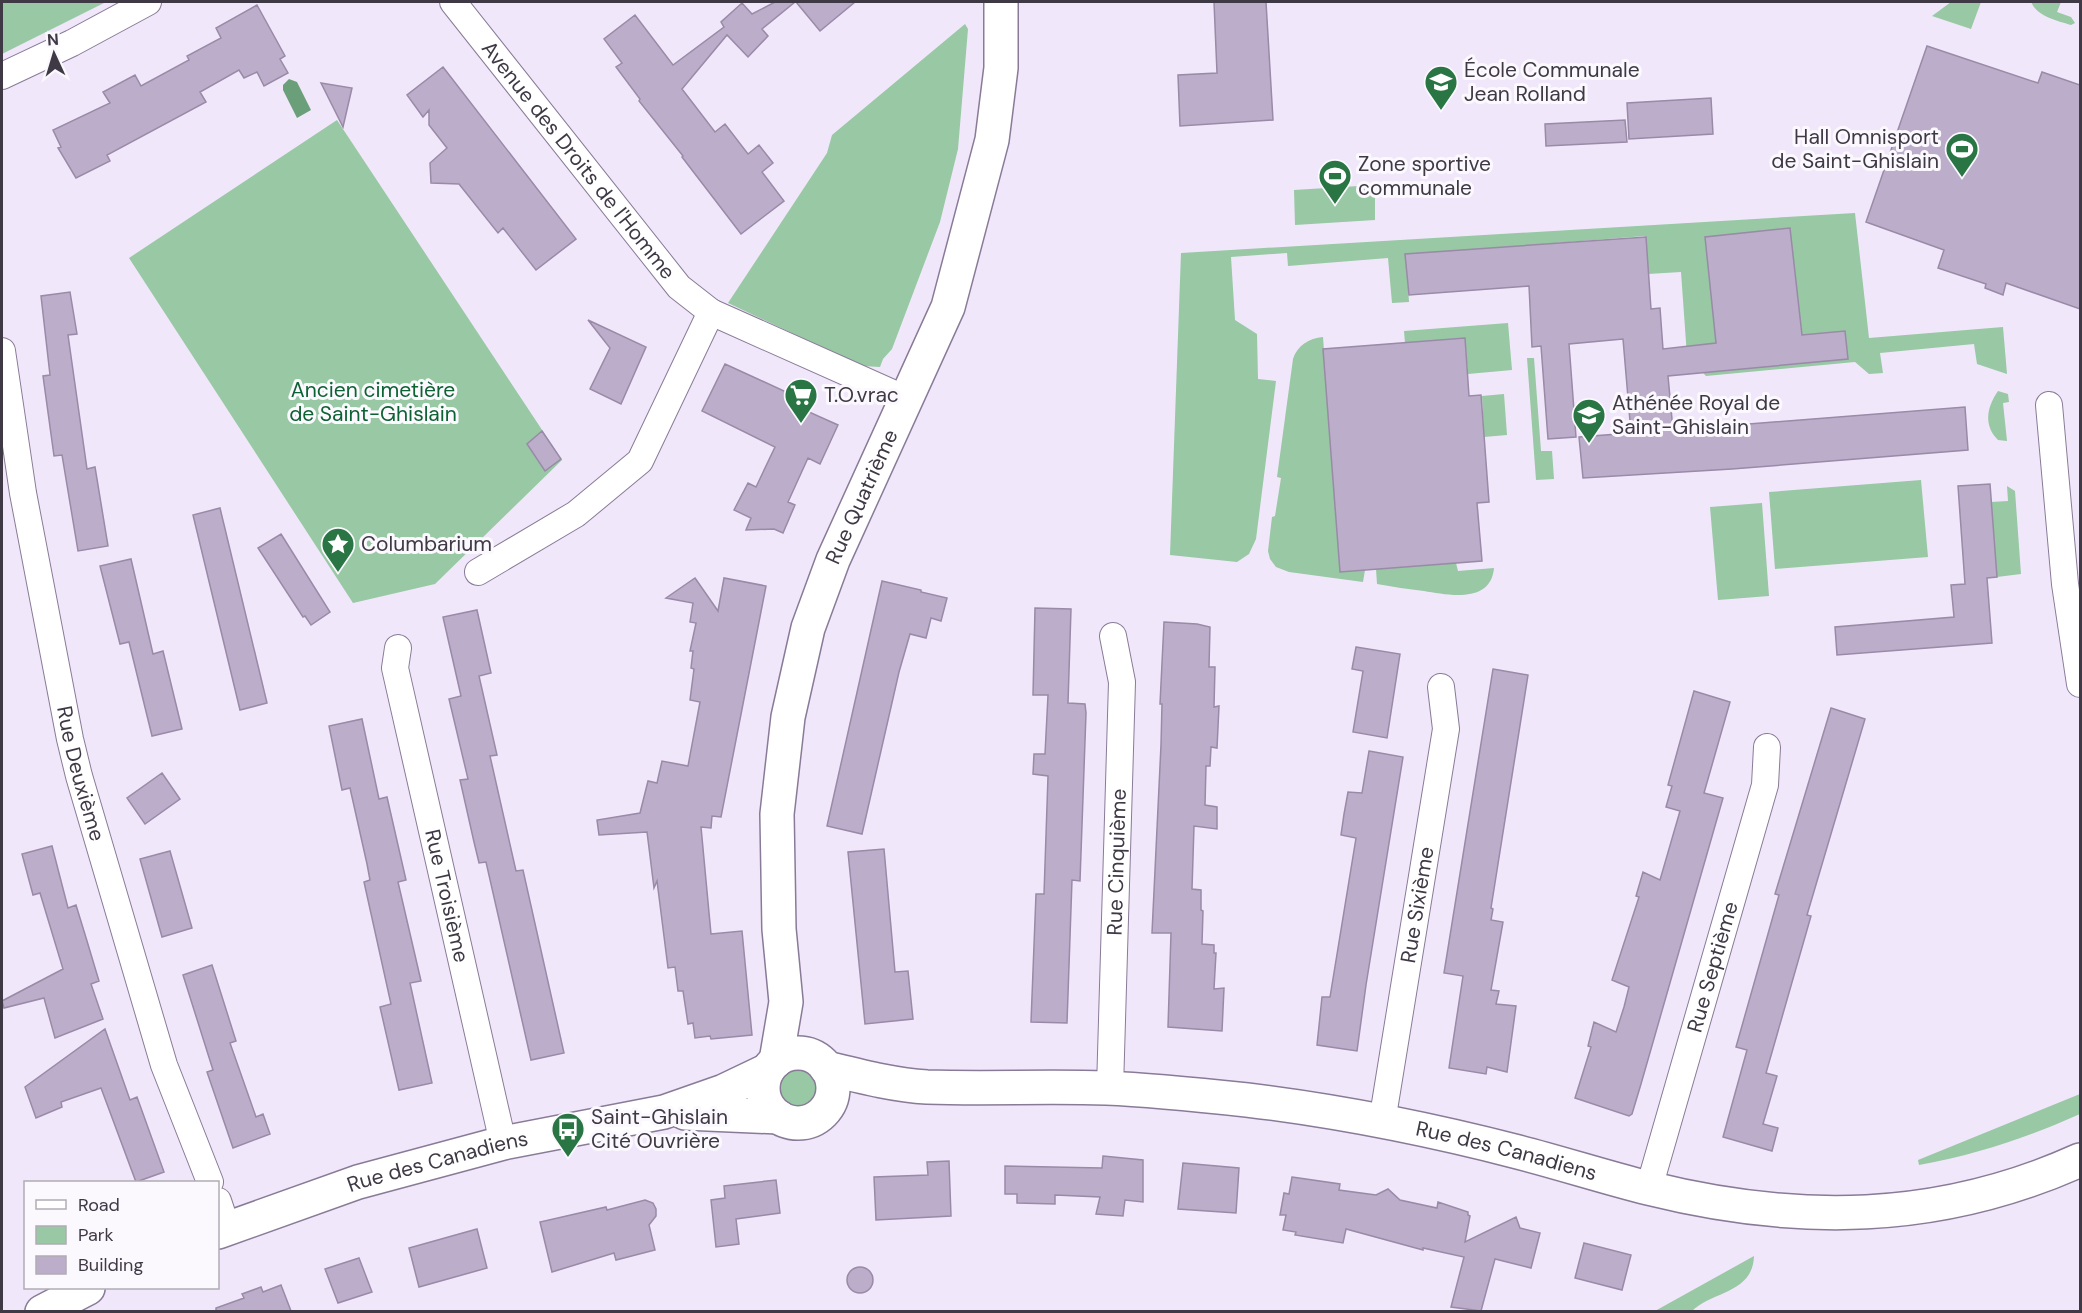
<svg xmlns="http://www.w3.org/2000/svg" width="2082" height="1313" viewBox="0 0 2082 1313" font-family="'DM Sans',sans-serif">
	<rect width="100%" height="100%" fill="#f1e7fa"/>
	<!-- green -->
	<path fill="#98c8a4" d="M2,2H106L2,54Z
		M1951,2H1981L1971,29L1932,16Z
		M2031,2H2061L2057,12L2071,17L2075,23L2071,25C2056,20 2038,17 2031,2Z
		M965,24L968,29L958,149L940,222L892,349L883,359L880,367L862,366L728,303L827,153L832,135Z
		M337,120L562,460L435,584L353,603L129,258Z
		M1375,185V220L1295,225L1294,190Z
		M1855,213L1869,338L2003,327L2007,374L1977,364L1974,344L1880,353L1883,373L1869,374L1855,362L1706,376L1687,356L1681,272L1648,274L1645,236L1406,255L1409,302L1392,303L1388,258L1288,266L1287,253L1231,257L1235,320L1257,334L1258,379L1276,381L1256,539L1249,554L1237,562L1170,555L1181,253Z
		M1508,323L1512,370L1468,374L1465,338L1405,343L1404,331Z
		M1323,337L1340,571L1365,570L1363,582L1289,572L1276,567L1270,559L1268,551L1272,517L1275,516L1281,478L1277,477L1293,359C1297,346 1309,338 1323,337Z
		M1527,358H1534L1541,451H1552L1554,479L1536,480Z
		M1998,391L2008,394L2009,402L2003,403L2007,441L1998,440C1983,425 1987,407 1998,391Z
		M1504,394L1507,435L1484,437L1482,396Z
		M1921,480L1928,557L1775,569L1769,492Z
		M2007,486L2015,491L2021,574L1997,577L1991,502L2008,501Z
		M1762,503L1769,596L1718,600L1710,507Z
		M1456,563L1458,571L1494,568C1491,604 1448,595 1424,591C1408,589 1393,587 1377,584L1376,569Z
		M779 1088a19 19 0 1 1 38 0a19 19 0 1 1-38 0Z
		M2080,1094V1114C2026,1138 1978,1154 1919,1165L1918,1160Z
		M1754,1256C1753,1293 1713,1291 1692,1311H1655Z"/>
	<!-- water -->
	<path fill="#6b9f79" d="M289,79L297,82L311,110L297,118L283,90V85Z"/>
	<!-- building -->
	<path fill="#bcadcb" stroke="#998aa7" stroke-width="1.5" d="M775,2H795L762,29L768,36L748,57L727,35L682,89L715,132L725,124L748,154L759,145L773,163L762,172L784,201L741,234L682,157L683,156L639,101L640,99L616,67L622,63L604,39L635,15L673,65L724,27L721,22L742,3L752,14Z
		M796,2H855L820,31Z
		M1214,2H1266L1273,120L1180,126L1178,75L1217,73Z
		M257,5L285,56L280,59L288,73L264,86L257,72L244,78L239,70L200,92L206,102L107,155L110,161L76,178L58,148L61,147L53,130L110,103L103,92L135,75L141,86L189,60L187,56L221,38L216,28Z
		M1927,46L2038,83L2042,72L2080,85V309L2006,283L2003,295L1985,288L1986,284L1938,268L1944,250L1866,222Z
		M443,67L576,239L536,270L503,228L498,233L459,184L431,183L430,163L447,148L429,125V110L423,117L407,95Z
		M321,83L352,88L343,127Z
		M1711,98L1713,134L1629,139L1627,103Z
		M1625,120L1627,142L1546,146L1545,124Z
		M1790,228L1802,335L1845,331L1848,359L1668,376L1673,430L1965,407L1968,450L1732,469L1583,478L1579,437L1631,433L1623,339L1569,344L1576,437L1548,439L1541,346L1532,347L1529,286L1409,295L1405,254L1646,237L1651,309L1660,308L1663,349L1716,343L1705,237Z
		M70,292L77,334L68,335L87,469L95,467L108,546L78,551L62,455L54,456L43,376L50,375L41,296Z
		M588,320L646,347L621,404L590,389L610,348Z
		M1465,338L1469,396L1481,395L1489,502L1477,503L1482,561L1340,572L1323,349Z
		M725,364L795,396L791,404L838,425L820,464L808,458L788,502L795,505L783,533L774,529L746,530L751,518L734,510L748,483L756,487L775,447L702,411Z
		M542,431L561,459L545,471L527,444Z
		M1990,484L1997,577L1987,578L1992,643L1837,655L1835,627L1954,617L1951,585L1965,584L1958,486Z
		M220,508L267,703L240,710L193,515Z
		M281,534L330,612L311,625L305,616L303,617L258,548Z
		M131,559L153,654L163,651L182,729L152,736L129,642L120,644L100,566Z
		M695,578L718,611L724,578L766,586L721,817L712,816L711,828L701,827L711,934L742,931L752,1035L711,1039L710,1036L695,1038L693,1023L688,1024L683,991H678L675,967L668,968L657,881L654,888L647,832L599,835L597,820L640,813L648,781L657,783L662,761L688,766L700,702L690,700L694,669L691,668L693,651H690L696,623L690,622L693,603L666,598Z
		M882,581L921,590V592L947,598L941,621L931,618L926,638L910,634L899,672L862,834L827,826Z
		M1035,608L1071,609L1068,703L1085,704L1086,713L1080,881L1072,880L1067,1023L1031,1022L1036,894H1044L1048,776L1033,774L1034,754H1045L1048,695H1033Z
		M477,610L491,673L479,676L497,755L490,756L516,871L523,870L564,1053L531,1060L486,862L479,863L474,842L460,780L468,779L449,699L461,696L443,617Z
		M1164,622L1197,624L1210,627L1209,667H1215L1214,707L1219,706L1217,748L1211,747L1210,766H1206L1205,805L1217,807V829L1194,826L1192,889L1201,890V910L1203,911L1202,944L1214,945V953H1216L1214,989L1224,988L1222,1031L1168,1027L1171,933H1152L1161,745L1162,704H1160Z
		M1356,647L1400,654L1387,738L1353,732L1363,671L1352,669Z
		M1493,669L1528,675L1491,908L1493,909L1491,920L1503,922L1491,990L1499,991L1496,1004L1516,1006L1507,1072L1487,1067L1486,1074L1449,1068L1463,976L1444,973Z
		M1694,691L1730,702L1704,793L1723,798L1641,1084L1632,1114L1629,1116L1575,1098L1591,1047L1588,1046L1594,1022L1616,1032L1624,1007L1629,987L1612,980L1639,897L1636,896L1643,872L1660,880L1680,811L1666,807L1672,786L1668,785Z
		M1831,708L1865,719L1807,915L1811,916L1766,1073L1777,1076L1763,1124L1778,1128L1772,1151L1723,1137L1747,1050L1736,1047L1779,895L1775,894Z
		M362,719L379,799L387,797L406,880L398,882L421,981L410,983L432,1083L399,1090L380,1007L391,1004L364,882L370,880L367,864L350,788L342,790L329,726Z
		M1369,751L1403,757L1366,985L1357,1051L1317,1045L1322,997H1330L1356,838L1341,835L1344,814L1348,792L1362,793Z
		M162,773L180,799L145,824L127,798Z
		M52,846L68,908L76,905L87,941L99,981L91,984L103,1019L55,1038L44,998L4,1008L2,1001L63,969L40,893L33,895L22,854Z
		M884,849L895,972L908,971L913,1019L865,1024L848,852Z
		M170,851L192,928L162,937L140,859Z
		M212,965L236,1041L230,1043L256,1117L263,1114L270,1134L233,1148L207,1072L213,1070L183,975Z
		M105,1029L130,1100L137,1097L164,1172L136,1182L101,1088L61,1102L62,1107L36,1118L25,1087Z
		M1103,1156L1143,1160V1202L1125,1200L1123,1216L1096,1214L1100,1197L1055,1195V1204L1017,1203V1194H1005V1166L1102,1168Z
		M949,1161L951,1216L876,1220L874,1177L928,1175L927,1162Z
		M1183,1163L1239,1168L1236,1213L1178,1209Z
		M1292,1177L1340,1184L1339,1190L1376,1195L1388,1189L1400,1200L1437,1208L1438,1202L1468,1212V1215L1470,1216L1465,1242L1516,1217L1520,1228L1540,1233L1531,1268L1495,1259L1481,1311L1451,1307L1464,1257L1423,1248V1250L1346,1229L1343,1243L1295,1235L1296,1232L1283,1230L1286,1215H1280L1284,1193L1289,1194Z
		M776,1180L780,1213L736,1219L739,1244L716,1247L711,1200L725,1198L724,1186Z
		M645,1200L653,1203L656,1209V1216L649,1225L655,1250L616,1260L614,1253L552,1272L540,1222L606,1207L607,1210Z
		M477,1229L487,1268L419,1287L409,1248Z
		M1584,1243L1631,1255L1622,1290L1575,1278Z
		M359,1258L372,1292L338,1303L325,1269Z
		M847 1280a13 13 0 1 1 26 0a13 13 0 1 1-26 0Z
		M281,1285L291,1311H216V1308L244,1298L242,1294L261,1287L263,1292Z"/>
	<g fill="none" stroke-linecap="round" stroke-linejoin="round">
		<defs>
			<g id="street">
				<path id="s1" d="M453,2L679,287L711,312L906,399"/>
				<path d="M2,76L72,43L148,2"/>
				<path id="s2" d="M2,351L23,493L70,739L79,776L164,1065L210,1182"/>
				<path d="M2049,405L2065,584L2080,684"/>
				<path d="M478,572L576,514L640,461L711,312"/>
				<path id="s3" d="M398,648L395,668L503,1143"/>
				<path id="s4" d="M1110,1088L1122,682L1113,636"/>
				<path id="s5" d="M1382,1122L1446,729L1441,687"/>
				<path id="s6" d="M1649,1188L1765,785L1767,747"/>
				<path d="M218,1201L227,1228"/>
			</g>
			<g id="secondary">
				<circle cx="798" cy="1088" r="35"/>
				<path id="s7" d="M776,1061L786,1002L779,929L777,814L788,717L808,628L833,560L948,307L992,140L1001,68V2"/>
				<path id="s8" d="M826,1068C859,1076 893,1085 927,1087C986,1089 1046,1086 1106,1088C1153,1090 1200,1095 1247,1100C1338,1111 1429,1129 1518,1152C1561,1163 1604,1177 1648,1188C1797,1225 1938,1224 2080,1160"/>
				<path d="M685,1113L779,1117"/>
				<path id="s9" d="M218,1232L358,1182L503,1143L664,1112L724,1091L768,1070"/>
				<path d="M42,1312L88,1288"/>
			</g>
		</defs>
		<!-- street casing -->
		<use href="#street" stroke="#897b97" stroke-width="28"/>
		<!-- secondary casing -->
		<use href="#secondary" stroke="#897b97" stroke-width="36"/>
		<!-- street -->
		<use href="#street" stroke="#fff" stroke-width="26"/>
		<!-- secondary -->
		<use href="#secondary" stroke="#fff" stroke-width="33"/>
	</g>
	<!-- icons -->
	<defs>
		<symbol id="school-pin" viewBox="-11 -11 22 30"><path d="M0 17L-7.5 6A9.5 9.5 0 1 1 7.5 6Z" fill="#297544" stroke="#fbf8fe"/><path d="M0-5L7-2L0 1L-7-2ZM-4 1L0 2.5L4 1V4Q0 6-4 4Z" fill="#fff"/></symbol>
		<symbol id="stadium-pin" viewBox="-11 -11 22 30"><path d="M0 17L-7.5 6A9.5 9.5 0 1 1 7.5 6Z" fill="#297544" stroke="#fbf8fe"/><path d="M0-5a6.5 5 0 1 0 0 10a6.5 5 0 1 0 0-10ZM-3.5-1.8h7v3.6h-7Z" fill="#fff"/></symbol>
		<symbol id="supermarket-pin" viewBox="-11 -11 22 30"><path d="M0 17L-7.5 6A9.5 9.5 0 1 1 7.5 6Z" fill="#297544" stroke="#fbf8fe"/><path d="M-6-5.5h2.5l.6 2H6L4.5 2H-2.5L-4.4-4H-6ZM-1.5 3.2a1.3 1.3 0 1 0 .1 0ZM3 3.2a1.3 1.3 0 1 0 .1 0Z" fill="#fff"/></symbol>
		<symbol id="sight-pin" viewBox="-11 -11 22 30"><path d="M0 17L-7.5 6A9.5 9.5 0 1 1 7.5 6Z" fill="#297544" stroke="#fbf8fe"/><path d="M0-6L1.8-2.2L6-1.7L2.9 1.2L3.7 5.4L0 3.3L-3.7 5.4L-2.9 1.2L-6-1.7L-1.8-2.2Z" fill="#fff"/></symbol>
		<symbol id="bus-pin" viewBox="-11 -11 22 30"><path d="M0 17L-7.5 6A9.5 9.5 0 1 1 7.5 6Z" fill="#297544" stroke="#fbf8fe"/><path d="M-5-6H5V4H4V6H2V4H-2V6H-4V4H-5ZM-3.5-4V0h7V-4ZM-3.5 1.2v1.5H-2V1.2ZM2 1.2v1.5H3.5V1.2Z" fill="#fff"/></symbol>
	</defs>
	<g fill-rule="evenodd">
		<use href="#school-pin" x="1422" y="63" width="38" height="52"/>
		<use href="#stadium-pin" x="1943" y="130" width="38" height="52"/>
		<use href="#stadium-pin" x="1316" y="157" width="38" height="52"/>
		<use href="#supermarket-pin" x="782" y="376" width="38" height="52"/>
		<use href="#school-pin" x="1570" y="396" width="38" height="52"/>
		<use href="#sight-pin" x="319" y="525" width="38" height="52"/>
		<use href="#bus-pin" x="549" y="1110" width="38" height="52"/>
	</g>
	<g text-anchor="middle" stroke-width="6" stroke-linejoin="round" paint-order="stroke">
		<!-- poi labels -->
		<g font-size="21" fill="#3f3945" stroke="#fbf8fe" text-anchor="start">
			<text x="1464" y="77">École Communale<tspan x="1464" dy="24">Jean Rolland</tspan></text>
			<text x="1939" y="144" text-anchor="end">Hall Omnisport<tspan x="1939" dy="24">de Saint-Ghislain</tspan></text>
			<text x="1358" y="171">Zone sportive<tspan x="1358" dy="24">communale</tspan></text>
			<text x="824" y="402">T.O.vrac</text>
			<text x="1612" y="410">Athénée Royal de<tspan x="1612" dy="24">Saint-Ghislain</tspan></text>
			<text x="361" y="551">Columbarium</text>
			<text x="591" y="1124">Saint-Ghislain<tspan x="591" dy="24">Cité Ouvrière</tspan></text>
		</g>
		<!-- street labels -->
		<g font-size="21" fill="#3f3945" stroke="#fbf8fe">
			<text dy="7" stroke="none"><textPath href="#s1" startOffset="202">Avenue des Droits de l'Homme</textPath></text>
			<text dy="7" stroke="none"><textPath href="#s7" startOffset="579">Rue Quatrième</textPath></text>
			<text dy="7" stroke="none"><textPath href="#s2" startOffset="430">Rue Deuxième</textPath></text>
			<text dy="7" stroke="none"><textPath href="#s4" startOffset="226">Rue Cinquième</textPath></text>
			<text dy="7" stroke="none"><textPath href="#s3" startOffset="254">Rue Troisième</textPath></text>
			<text dy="7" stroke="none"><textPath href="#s5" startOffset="220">Rue Sixième</textPath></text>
			<text dy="7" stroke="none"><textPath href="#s6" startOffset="230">Rue Septième</textPath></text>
			<text dy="7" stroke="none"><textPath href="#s8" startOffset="688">Rue des Canadiens</textPath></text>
			<text dy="7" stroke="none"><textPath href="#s9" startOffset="231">Rue des Canadiens</textPath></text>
		</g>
		<!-- park labels -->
		<g font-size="21" fill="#0c6232" stroke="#fbf8fe">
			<text x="373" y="397">Ancien cimetière<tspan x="373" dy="24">de Saint-Ghislain</tspan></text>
		</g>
	</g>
	<!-- border -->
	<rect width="2082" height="1313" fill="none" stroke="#3f3945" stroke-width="6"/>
	<!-- legend -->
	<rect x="24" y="1181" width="195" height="108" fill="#fbf8fe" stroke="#b0acb4" stroke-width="1.5"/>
	<rect x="36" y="1200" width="30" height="9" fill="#ffffff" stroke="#b0acb4" stroke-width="1.5"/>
	<text x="78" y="1211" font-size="18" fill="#3f3945">Road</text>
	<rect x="36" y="1226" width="30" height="18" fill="#98c8a4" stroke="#b0acb4" stroke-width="1.5"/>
	<text x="78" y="1241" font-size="18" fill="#3f3945">Park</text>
	<rect x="36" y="1256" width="30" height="18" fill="#bcadcb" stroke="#b0acb4" stroke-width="1.5"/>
	<text x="78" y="1271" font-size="18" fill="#3f3945">Building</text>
	<!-- north arrow -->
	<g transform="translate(54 54) rotate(356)" stroke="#fbf8fe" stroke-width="4.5" paint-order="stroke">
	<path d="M0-4.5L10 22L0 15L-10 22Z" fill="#3f3945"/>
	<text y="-9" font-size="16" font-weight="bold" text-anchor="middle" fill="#3f3945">N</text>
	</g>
</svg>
